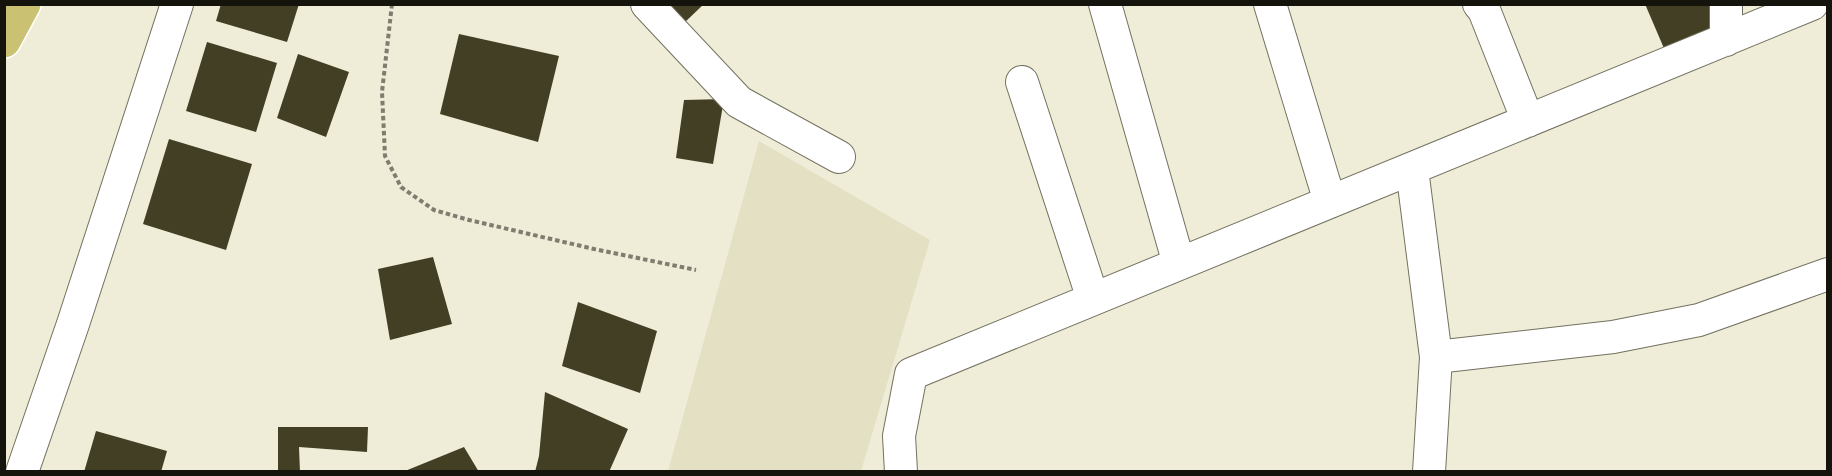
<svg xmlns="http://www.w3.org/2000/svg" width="1832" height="476" viewBox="0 0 1832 476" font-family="'PT Sans Narrow',sans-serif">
	<rect width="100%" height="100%" fill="#efedd8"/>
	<!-- built -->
	<path fill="#e3e0c4" d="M759,141L930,240L861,471H668Z"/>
	<!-- building -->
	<path fill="#433f24" d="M221,4H299L287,42L216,21Z
		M667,4H704L684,23Z
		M1645,4H1719L1726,34L1666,53Z
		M459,34L559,56L538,142L440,114Z
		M207,42L277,63L256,132L186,111Z
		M298,54L349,72L326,137L277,118Z
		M724,99L713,164L676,158L684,100Z
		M169,139L252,164L226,250L143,224Z
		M433,257L452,324L390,340L378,269Z
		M578,302L657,331L640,393L562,366Z
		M545,392L628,429L609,472H535L539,456Z
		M278,427H368L367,452L299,447L300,472H278Z
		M96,431L167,451L161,472H84Z
		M464,447L479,472H405V471Z"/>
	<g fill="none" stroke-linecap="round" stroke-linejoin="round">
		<defs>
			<path id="minor" d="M647,4L739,102L839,157
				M1105,4L1179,264
				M1270,4L1330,202
				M1479,4L1484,10L1528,121
				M1726,40V4
				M1022,82L1093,299
				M1412,169L1436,357L1429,472
				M1436,357L1613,337L1699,320L1828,274
				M22,472L73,324L177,4
				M901,472L899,436L911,374L1812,4"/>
			<path id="major" d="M4,41L24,4"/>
		</defs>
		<!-- minor casing -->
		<use href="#minor" stroke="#73715f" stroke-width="34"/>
		<!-- major casing -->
		<use href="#major" stroke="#fff" stroke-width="36"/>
		<!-- path -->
		<path stroke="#7e7d6f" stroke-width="4" stroke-dasharray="4.5 3" stroke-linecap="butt" d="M392,4L382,92L385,156L401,187L434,210L469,220L594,249L696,270"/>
		<!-- minor -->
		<use href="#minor" stroke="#fff" stroke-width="32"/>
		<!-- major -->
		<use href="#major" stroke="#cbc172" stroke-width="33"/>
	</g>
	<!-- border -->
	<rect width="1832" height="476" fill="none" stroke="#14130c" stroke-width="12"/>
</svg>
